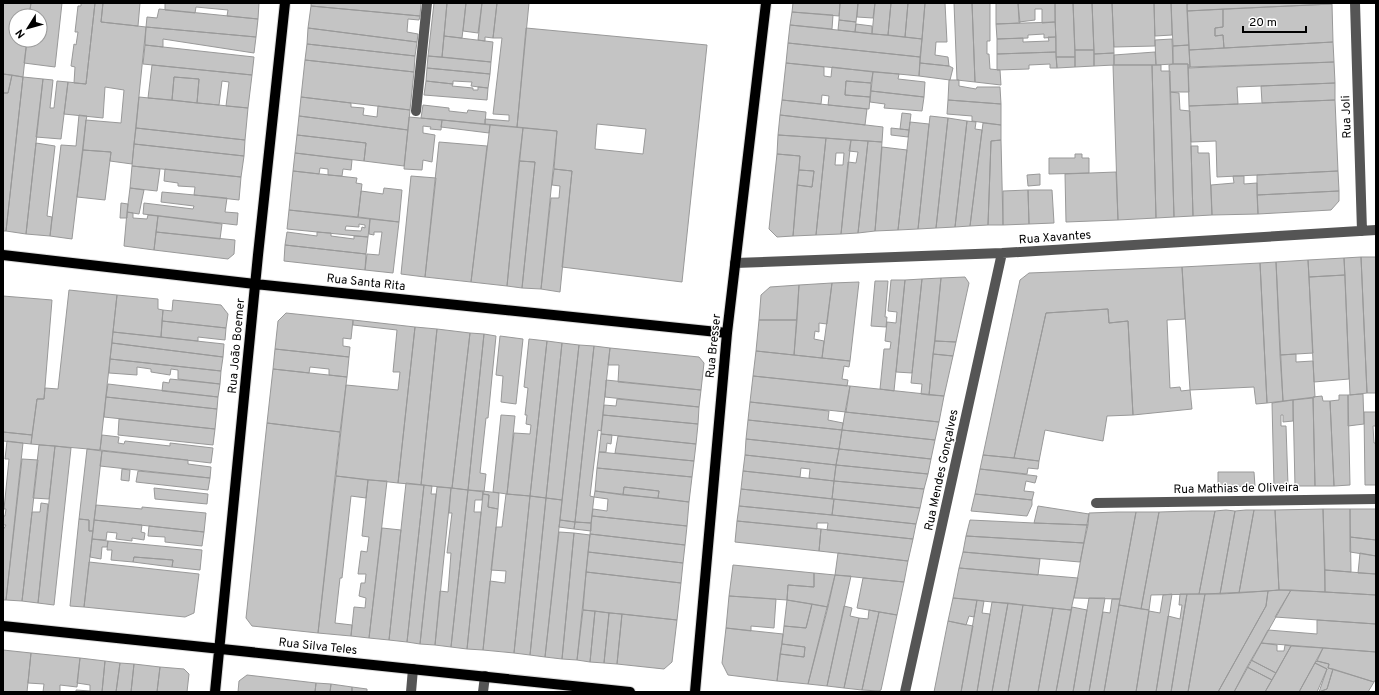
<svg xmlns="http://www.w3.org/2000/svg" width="1379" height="695" viewBox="0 0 1379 695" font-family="Overpass,sans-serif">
	<rect width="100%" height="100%" fill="#fff"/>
	<!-- building -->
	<path fill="#c4c4c4" stroke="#999" fill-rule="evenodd" d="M3,3H31L29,16H16V40H27L23,77L3,74Z
		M31,3H62L55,67L24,63L27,40H40V16H29Z
		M81,3H95L86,84L74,83L75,67L71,66L74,44L76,45L78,32H75L78,6H81Z
		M95,3H103L101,22L146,27L132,164L110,161L111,152L83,150L86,120L121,123L124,90L105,87L103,118L64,114L68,82L86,84Z
		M103,3H140L138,26L101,22Z
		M165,3H259L258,19L227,16L228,10L196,7L195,13L165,10Z
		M311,3H421L420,16L311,6Z
		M434,3H447L442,57L428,56Z
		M447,3H466L462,38L444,36Z
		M466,3H482L478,33L463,31Z
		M482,3H497L493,38L485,37V41L478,40Z
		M497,3H529L517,127L485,124V119L509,121V115L493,114L502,38H493Z
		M793,3H840L839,16L792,12Z
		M840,3H858L856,22L839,20Z
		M858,3H875L873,18L857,17Z
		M875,3H891L888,35L872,34Z
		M891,3H908L905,37L888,35Z
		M908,3H925L922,39L905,37Z
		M925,3H945L947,42H936L935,55L948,57L949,66L920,63Z
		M954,3H972L975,82L957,80Z
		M972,3H990V41H987V54H989L990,69L1000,70L1001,85L975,82Z
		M996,3H1018L1020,23L996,24Z
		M1018,3H1055V22L1042,23V9H1035V20L1019,22Z
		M1055,3H1073L1075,57H1056Z
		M1073,3H1092L1094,50H1075Z
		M1092,3H1112L1114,53L1094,54Z
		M1112,3H1154L1155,46L1114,47Z
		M1154,3H1171L1172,35L1155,36Z
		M1171,3H1187L1189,45L1173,46Z
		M1194,3H1332V4L1187,11V4Z
		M1332,4L1333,42L1224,48L1223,35L1215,36V28L1223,27V9Z
		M311,6L420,16L419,20L408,19L407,32L418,34L417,42L308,28Z
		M159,9L258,19L256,37L146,27L147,17L157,18Z
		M1223,9V27L1215,28V36L1223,35L1224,48L1189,50L1187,11Z
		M792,12L833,15L832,29L790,25Z
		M839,20L856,22L855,32L838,30Z
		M1055,22L1056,37L1044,38V34L1028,35V38L997,39L996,24Z
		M856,24L872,26V34L855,32Z
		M790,25L922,39L920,57L788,43Z
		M146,27L256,37L254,53L163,39V47L145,45Z
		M308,28L417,42L415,56L307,44Z
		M526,28L707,45L682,282L562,267L572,171L554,169L557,131L517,127ZM597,124L646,129L643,154L595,149Z
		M444,36L493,42L491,62L442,57Z
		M1048,37H1056V52L997,54V39L1023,38V42L1049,41Z
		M1172,39L1173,64L1156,65L1155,40Z
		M1333,42L1334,62L1190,67L1189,50Z
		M788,43L920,57L919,76L786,63Z
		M307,44L415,56L414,72L305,60Z
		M145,45L254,57L252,75L143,64Z
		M1189,45L1190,67L1188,68V64H1173V46Z
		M1075,50H1094V66L1075,67Z
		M1056,52L1057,68H1050V64L1029,65V69L997,70V54Z
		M1155,52L1156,65H1114V55Z
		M1114,53V65L1094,66V54Z
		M428,56L491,62L490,74L427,68Z
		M1056,57H1075V67L1057,68Z
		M305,60L414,72L410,110L301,97Z
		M1334,62L1335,83L1237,87L1238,104L1189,106L1188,68Z
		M786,63L824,67V76L831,77L832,67L873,72L871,83L846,81L845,95L870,97L869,109L828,105L829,96L822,95L821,104L782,100Z
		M920,63L949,66L953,68L950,80L919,76Z
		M1173,64H1188L1189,92H1170L1169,65Z
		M152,65L252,75L248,108L226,106L229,82L222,81L219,105L197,103L199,79L174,77L172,100L148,98Z
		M1113,65H1152L1156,218L1118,220Z
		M1152,65H1161V71H1170L1174,217L1156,218Z
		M427,68L490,74L488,88L471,86L472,82L453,81V84L426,81Z
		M873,72L899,74L898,79L925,82L924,97L871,91Z
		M3,74L12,75L8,93H3Z
		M12,75L23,77L6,231H3V93H8Z
		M23,77L43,79L26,234L6,231Z
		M174,77L199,79L197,103L172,100Z
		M43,79L53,80L50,108H54L57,81L68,82L61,139L36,137Z
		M949,80H959V86L976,89L977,87H1000L1001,104L948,100Z
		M426,81L453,84L452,86L473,88V90H478V87L488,88L487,100L424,95Z
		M846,81L871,83L870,97L845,95Z
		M1335,83V100L1262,103L1261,86Z
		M871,91L924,97L922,111L884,108L885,104L870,102Z
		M1170,92L1179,93L1180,110L1190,111L1193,216L1174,217Z
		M139,97L248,108L245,140L136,128Z
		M301,97L351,103V107L364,108L363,115L377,117L378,106L410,110L408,130L299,116Z
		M782,100L867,109L865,125L780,115Z
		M948,100L1001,104V125L972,121V116L947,114Z
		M1335,100L1338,171L1217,177L1216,141L1191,142L1189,106Z
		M423,105L449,108V111L467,113L468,110L486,112L485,124L421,118Z
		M902,113L911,114L909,130L900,129Z
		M79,115L87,116L86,120L72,239L50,236L61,145L76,146Z
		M780,115L883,127L882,142L778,135Z
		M299,116L408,130L404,166L364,161L366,143L297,135Z
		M930,116L948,118L936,228L918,229Z
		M409,117L442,120L441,130L430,129L431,127L423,126V133L435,135L432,162L423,160L422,170L404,169Z
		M948,118L967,121L955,227L936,228Z
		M442,120L490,125L489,133L441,127Z
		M967,121L976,122L975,129L982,130L970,226L955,227Z
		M910,122L929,124L918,229L898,230Z
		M983,123L1001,125V140L991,141L988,225L970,226Z
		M490,125L523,128L507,286L471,282Z
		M136,128L245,140L244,156L134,144Z
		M523,128L557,131L541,289L522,288L535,162L519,161Z
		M891,128L909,130L908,137L891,135Z
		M297,135L366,143L364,161L295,153Z
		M778,135L826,138L816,235L793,236L797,185L812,187L814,171L799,170L800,156L777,154Z
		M826,138L851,140L841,234L816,235ZM836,153H844L843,165H835Z
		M851,140L868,141L858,233L841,234L848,162L856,163L858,152L849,151Z
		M1001,140L1003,225H988L991,141Z
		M868,141L882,142L875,231L858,233Z
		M439,142L487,146L471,282L425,277Z
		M36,143L55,146L47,216L52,217L50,236L26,234Z
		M134,144L244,156L241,177L132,166Z
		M1191,146H1198V153H1209L1212,215L1193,216Z
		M882,147L907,150L898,230L875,231Z
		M83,150L111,152L105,200L77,197Z
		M295,153L352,160L351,170L343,169L342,176L328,175V169L320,168L319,174L293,171Z
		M777,154L800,156L793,236L777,237L769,229Z
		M1075,154H1082V158H1089V173L1049,174V158H1075Z
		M519,161L535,162L522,288L507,286Z
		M132,166L160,169L157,191L130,188Z
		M165,169L241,177L239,200L194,195L195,187L178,186V183L164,181Z
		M554,169L572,171L560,292L541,289L551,198H559L560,186L552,185Z
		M799,170L814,171L812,187L797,185Z
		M293,171L357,178L356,183L362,184L358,217L289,210Z
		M1338,171L1339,191L1257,195V175Z
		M1116,172L1118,220L1066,222L1065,174Z
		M1040,174V185L1028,186L1027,175Z
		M411,176L436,178L425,277L401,274Z
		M1233,176H1244V184L1257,183L1258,214L1212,215L1211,185L1234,183Z
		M130,188L144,190L139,214L127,212Z
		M384,188L402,190L399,222L358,217L361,191L383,194Z
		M1028,190L1029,224L1003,225V191Z
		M1028,190H1052L1054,223L1029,224Z
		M1339,191V201L1331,210L1258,214L1257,195Z
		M162,192L227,198L225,212L238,213L237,225L143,214L144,203L193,209L194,206L161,202Z
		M121,203L128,204L127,218H120Z
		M289,210L370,219L368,237L287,229ZM359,224L365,225V228L362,227L361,231L345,230L346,226L359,227Z
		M127,212L133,213V218L147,219L148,215L158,216L154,250L124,246Z
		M158,216L222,224L220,239L156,232Z
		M370,219L399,222L393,273L365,270L367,254L379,255L382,232H374V235L369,234Z
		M156,232L235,240L234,254L228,259L154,250Z
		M287,232L317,236V232L331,233V236L354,239V236L368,237L366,254L285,245Z
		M285,245L366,254L365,270L284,261Z
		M1361,257L1367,393L1350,395L1344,258Z
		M1361,257H1376V393H1367Z
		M1344,258L1345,275L1309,277L1308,260Z
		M1308,260L1313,353L1280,355L1276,262Z
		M1276,262L1283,401L1267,403L1260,263Z
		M1260,263L1267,403L1256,404L1254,387L1190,390L1182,267Z
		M1182,267L1185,319L1167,320L1170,388L1180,387L1181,391L1190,390L1192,409L1133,415L1128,321L1109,323L1108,309L1046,313L1014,458L983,455L1020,280L1029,273Z
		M1345,275L1349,379L1314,382L1309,277Z
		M965,277L969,283L956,342L935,341L941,278Z
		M941,278L929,395L921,394L922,384L911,383L922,279Z
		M922,279L912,373L896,372L905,280Z
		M891,280H905L894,391L880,389L884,349H890L891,342L885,341L887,322L896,323L897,312L888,311Z
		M875,281H888L885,317H887L886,327L871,326Z
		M859,282L850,361L822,358L832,283Z
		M832,283L827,324L819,323V332L815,331L814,339L824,341L822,358L794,355L799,285Z
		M799,285L797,320H759L761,295L770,287Z
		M69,290L117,295L100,450L31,444L37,399H44L45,388L58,389Z
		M117,295L158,299V309L163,310L161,337L113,332Z
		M3,296L52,300L44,399H37L32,435L3,432Z
		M173,300L221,305L228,314L226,328L162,321L163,310L172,311Z
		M1108,309L1109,323L1128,321L1133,415L1107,416L1103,441L1045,430L1039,461L1014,458L1046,313Z
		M286,313L353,320L351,339L343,338V346L350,347L349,357L275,349L278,321Z
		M353,320L415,327L398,483L336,476L346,385L398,390L400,372H393L397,330L353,325Z
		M759,320H797L794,355L756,351Z
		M162,321L226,328L225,340L198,337V341L161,337Z
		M415,327L437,329L421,485L398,483Z
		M437,329L470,333L452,488L421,485Z
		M113,332L224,344L223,357L112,343Z
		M470,333L484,334L468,490L452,488Z
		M484,334L496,336L488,418H486L480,473L486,474L484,492L468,490Z
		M500,336L523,339L516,404L501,402L503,376L496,375Z
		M529,339L547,341L530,496L507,494L514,433L530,434L531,425L526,424L527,415H525L528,388L524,387Z
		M547,341L562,343L546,498L530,496Z
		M935,341L956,342L953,356L933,354Z
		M112,343L223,357L221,371L110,359Z
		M562,343L579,345L562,500L546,498Z
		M579,345L594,346L575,522L560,520Z
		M594,346L610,348L601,431L598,430L590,496L594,497L591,523L575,522Z
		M610,348L699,357L704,363L701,390L618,382L619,365H608Z
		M275,349L349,357L347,377L329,375V369L310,367L309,373L273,369Z
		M756,351L850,361L849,367L844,366L842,379L848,380L847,386L753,376Z
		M933,354L953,356L944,396L929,395Z
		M1296,354V362L1313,361L1315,397L1283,401L1280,355Z
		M110,359L221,371L220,384L178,379V370L171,369L170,375L151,372V369L137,367V375L109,373Z
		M273,369L347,377L340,432L267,423Z
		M753,376L850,386L846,412L750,402Z
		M170,379L220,384L218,397L162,391L163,382L169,383Z
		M606,380L701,390L699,407L605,397Z
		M108,384L218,397L217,409L106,397Z
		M850,386L944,396L939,422L845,412Z
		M1363,394L1364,424L1348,426V395Z
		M1339,395H1348L1350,485L1334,486L1330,401L1339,400Z
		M1322,396L1323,401H1330L1334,486H1315L1313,397Z
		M106,397L217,409L215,429L104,417Z
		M1313,398L1315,486H1295L1293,400Z
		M617,399L699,407L698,424L603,415L604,405L616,406Z
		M1293,400V421L1283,422V415H1281V426H1286L1288,485L1274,486L1272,403Z
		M750,402L829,411L828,420L843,423L842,430L748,420Z
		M845,412L939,422L935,440L842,430Z
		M1364,412H1376V426H1373L1374,443H1376V485H1365Z
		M501,415L515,416L507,494L493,492Z
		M603,415L698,424L696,444L601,434Z
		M119,419L215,429L213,445L118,435Z
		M748,420L842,430L839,449L746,439Z
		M267,423L340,432L318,633L252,626L246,618Z
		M842,430L935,440L931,459L839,449Z
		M3,432L32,435L31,444L3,441Z
		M601,434L612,435L611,444L607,443L606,452H599Z
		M102,435L119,437L118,443L124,444L125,441L170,446V443L213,448L211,463L100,450Z
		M618,436L696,444L694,461L615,453Z
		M746,439L839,449L836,465L745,455Z
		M7,441L23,443L6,600H3V530L6,525H3V516H5L6,509H4L9,459H5Z
		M39,445L55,446L49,499L33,498Z
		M55,446L71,448L54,605L38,603Z
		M87,449L102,451L93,531H89V520L79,519Z
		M839,449L931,459L928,474L836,465Z
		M102,451L188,460V464L211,467L210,478L100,466Z
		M599,452L694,461L692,477L597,468Z
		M745,455L836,465L834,481L809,478L810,469L801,468L800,477L743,471Z
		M983,455L1014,458L1039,461L1038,469L1028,468L1027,474L980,469Z
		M22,459L38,460L22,601L6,600Z
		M836,465L928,474L924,489L834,481Z
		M597,468L692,477L689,502L658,498L659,491L624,487L623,495L595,491Z
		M122,469L130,470L129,481L121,480Z
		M980,469L1037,476L1035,483L1026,481L1024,491L1034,492L1032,500L975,494Z
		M138,471L210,478L208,490L136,482Z
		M743,471L834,481L832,499L741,489Z
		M1218,472H1254L1255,486L1218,487Z
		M336,476L368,480L366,498L351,496L342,578H340L335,623L352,625L351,636L318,633Z
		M368,480L387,481L369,638L351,636L354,607L365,608L366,598L359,596L361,583H365L366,574H358L361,551L367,552L369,537L362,536Z
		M834,481L924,489L920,508L832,499Z
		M406,483L424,485L407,642L389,640Z
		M424,485L432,486L431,494H436L420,644L407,642Z
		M437,487L451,488L435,645L420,644Z
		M624,487L659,491L658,498L623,495Z
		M154,488L208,494L207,504L155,499Z
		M451,488L468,490L451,647L435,645L440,591L448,592L451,553H447L452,513H449Z
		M741,489L834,499L832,515L739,506Z
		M468,490L483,491L482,500H475L474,512H481L467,649L451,647Z
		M483,491L499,493L498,509L488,507L489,495L483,494Z
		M595,491L689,502L687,526L592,516L593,509L607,511L608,499L594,497Z
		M483,494L489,495L488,507L498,509L483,650L467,649Z
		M506,494L530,496L514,653L483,650L490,581L505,583L506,571L491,570L496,527H502Z
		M975,494L1032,500V505L1027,516L971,511Z
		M530,496L546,498L530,655L514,653Z
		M546,498L562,500L545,657L530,655Z
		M834,499L920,508L916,524L832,515Z
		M41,503L48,504L38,603L22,601L32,512H40Z
		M96,505L142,509V507L206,513L204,532L94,520Z
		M739,506L832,515L916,524L913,539L827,530L828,523H817V529L737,521Z
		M1038,506L1089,514L1088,525L1034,523Z
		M1323,509L1325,592L1279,590L1275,510Z
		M1323,509H1350L1351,572L1325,570Z
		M1350,509H1376V540L1350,537Z
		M1226,510L1235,511L1220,594H1199L1215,511Z
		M1246,510H1254L1239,593L1220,594L1235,511Z
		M1254,510H1275L1279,590L1239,593Z
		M1192,511H1215L1199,594L1151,595L1149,610L1141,609L1159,512Z
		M1117,512H1136L1120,599L1074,598L1089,513Z
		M1136,512H1159L1141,609L1119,605Z
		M592,516L687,526L685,545L590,534Z
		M79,519L89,520V531H93L84,607L70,606Z
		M94,520L142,525L141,532L145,533L144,540L132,538V541L116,539L117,533L107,532L106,540L92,539Z
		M560,520L575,522L574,529L559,527Z
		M970,520L1034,523L1088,525L1084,543L966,536Z
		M737,521L821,529L819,551L735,542Z
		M575,522L591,523V531L574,529Z
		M149,526L204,532L202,546L165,542V537L148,536Z
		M382,528L401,530L389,640L369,638Z
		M821,529L913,539L908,561L819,551Z
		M559,532L574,533L562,659L545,657Z
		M574,533L590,535L577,660L562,659Z
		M590,534L685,545L683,563L588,552Z
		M966,536L1084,543L1080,562L963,552Z
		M1350,537L1376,540V556L1350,552Z
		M92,539L108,541L107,547H102L101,559L90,557Z
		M108,541L202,550L200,570L172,567L173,560L134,557L133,562L111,560L112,550H107Z
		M588,552L683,563L681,583L586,572Z
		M963,552L1040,559L1038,575L959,568Z
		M838,553L908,561L904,582L835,575Z
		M1360,553L1376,556V574L1358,573Z
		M134,557L173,560L172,567L133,562Z
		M89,562L199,574L194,613L185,617L84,607Z
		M733,565L814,573V587L788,585L787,600L729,596Z
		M959,568L1078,578L1071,610L953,598Z
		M1325,570L1376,574V595L1325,592Z
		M586,572L681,583L677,620L583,610Z
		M814,573L835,575L828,607L787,600L788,585L814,587Z
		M835,575L851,576L827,686L808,684Z
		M863,578L904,582L897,615L857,608Z
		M1279,590H1291L1234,692H1218L1266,606L1268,591Z
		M1291,590L1376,595V624L1275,617Z
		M1268,591L1266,606L1218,692H1188L1205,594Z
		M1172,594L1156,692H1136L1149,611L1160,613L1163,595Z
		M1180,594H1187L1171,692H1156L1168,616L1180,619L1182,605H1179Z
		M1187,594H1205L1188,692H1171Z
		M729,596L776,599L774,628L751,626V631L726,628Z
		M953,598L977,600L974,617L969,616L966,625L948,621Z
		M1089,598H1105L1089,692H1073Z
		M1112,599H1120L1104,692H1089L1103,612L1110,613Z
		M787,600L812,604L806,628L784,626Z
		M977,600L984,601L982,613L990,614L977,692H961Z
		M992,602L1008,603L992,692H977Z
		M1008,603L1023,605L1008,692H992Z
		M812,604L828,607L808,684L777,681L780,654L804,657L805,647L782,644L784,626L806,628Z
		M1023,605L1053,608L1038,692H1008Z
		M1119,605L1149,610L1136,692H1104Z
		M844,606L852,608L850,616L859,618L844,688L827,686Z
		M1072,607L1087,610L1073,692H1056Z
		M1053,608L1071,610L1056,692H1038Z
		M583,610L595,611L590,662L577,660Z
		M869,610L879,612L862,690L844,688L859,618L868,619Z
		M595,611L609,613L604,663L590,662Z
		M879,612L897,615L887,662L881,690L879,691L862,690Z
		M609,613L622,614L617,664L604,663Z
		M622,614L677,620L672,662L664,669L617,664Z
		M1317,620L1376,624V652L1261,643L1268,630L1317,634Z
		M948,621L973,626L961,692H934Z
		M726,628L783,634L777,681L728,675L722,663Z
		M1261,643L1277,645V651H1284L1285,645L1291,646L1276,673L1251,660Z
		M782,644L805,647L804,657L780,654Z
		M1291,646L1323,648L1299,692H1265Z
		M1323,648L1376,652V679L1374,682L1328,668L1329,664L1317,661Z
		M3,650L31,653L27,692H3Z
		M31,653L80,658L77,687L60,685V692H43L44,684L28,683Z
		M80,658L105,661L102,692H76V690L90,691V685L77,683Z
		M1251,660L1276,673L1272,680L1247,667Z
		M105,661L120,663L116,692H102Z
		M1317,661L1329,664L1328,668L1333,669L1327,689L1319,692L1327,669L1315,663Z
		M120,663L134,664L131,692H116Z
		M1315,663L1327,669L1317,692H1299Z
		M134,664L160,667L157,692H131Z
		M160,667L184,669L189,674L187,692H157Z
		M1247,667L1272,680L1265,692H1234Z
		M1333,669L1374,682L1368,692H1319L1327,689Z
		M247,675L316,683L315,692H238L239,681Z
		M316,683L331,684L330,692H315Z
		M331,684L352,687V692H330Z
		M352,687L367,689V692H352Z"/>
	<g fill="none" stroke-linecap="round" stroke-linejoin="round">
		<defs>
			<path id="major" d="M3,255L255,284L727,333
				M3,626L630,692
				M215,692L258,255L285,3
				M695,692L727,333L766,3"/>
		</defs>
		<!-- major casing -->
		<use href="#major" stroke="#dbdbdb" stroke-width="12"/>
		<!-- minor -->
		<path stroke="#555" stroke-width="10" d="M1355,3L1362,231
			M416,111L427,3
			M735,263L1002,253L1376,230
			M1096,503L1376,499
			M411,692L413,669
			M483,692L485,676
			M905,692L1002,253"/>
		<!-- major -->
		<use href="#major" stroke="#000" stroke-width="10"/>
	</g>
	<g text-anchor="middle" stroke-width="3" stroke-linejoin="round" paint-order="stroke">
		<!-- street labels -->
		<g font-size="12" fill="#000" stroke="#fff">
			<text transform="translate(1346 117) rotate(-92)" y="4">Rua Joli</text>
			<text transform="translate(1055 237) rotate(-4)" y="4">Rua Xavantes</text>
			<text transform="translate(366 282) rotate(6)" y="4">Rua Santa Rita</text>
			<text transform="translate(236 346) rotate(-85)" y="4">Rua João Boemer</text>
			<text transform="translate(713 346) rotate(-84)" y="4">Rua Bresser</text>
			<text transform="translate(941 470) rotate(-78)" y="4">Rua Mendes Gonçalves</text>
			<text transform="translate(1236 488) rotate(-1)" y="4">Rua Mathias de Oliveira</text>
			<text transform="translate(318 646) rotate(6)" y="4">Rua Silva Teles</text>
		</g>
	</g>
	<!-- border -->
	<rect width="1379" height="695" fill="none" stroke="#000000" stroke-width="8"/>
	<!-- north arrow -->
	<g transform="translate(28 28) rotate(233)"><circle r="19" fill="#ffffff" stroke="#999999"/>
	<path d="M0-3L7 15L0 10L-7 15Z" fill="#000000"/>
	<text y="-6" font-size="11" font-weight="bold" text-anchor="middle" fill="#000000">N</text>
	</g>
	<!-- scale -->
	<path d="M1243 26v6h63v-6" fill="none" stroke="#000000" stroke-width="2"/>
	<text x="1249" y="26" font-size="12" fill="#000000" stroke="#ffffff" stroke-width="3" paint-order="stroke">20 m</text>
</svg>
